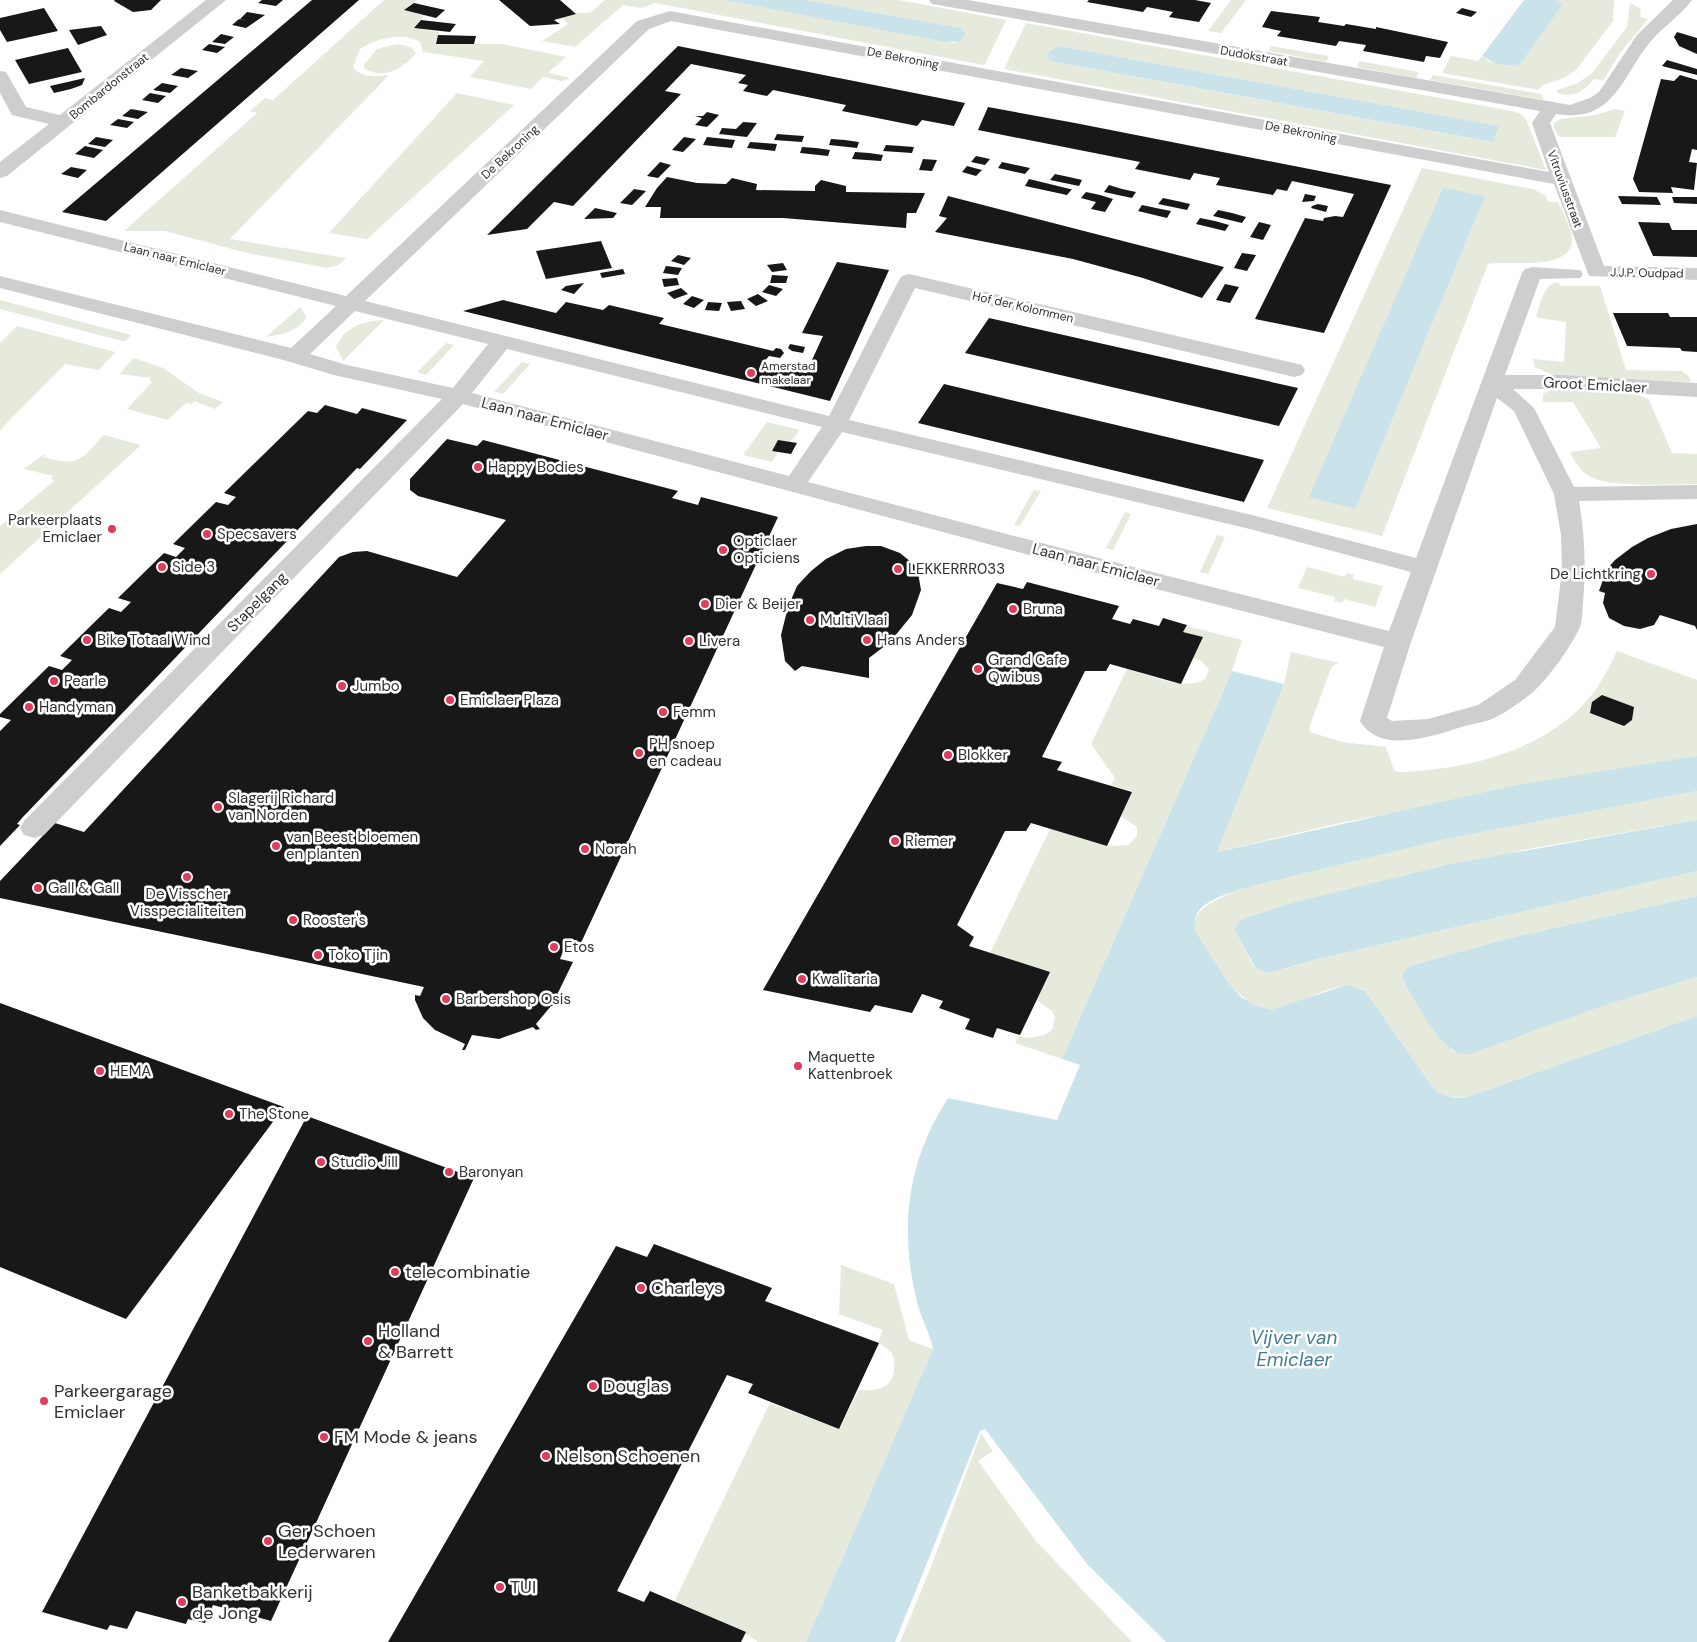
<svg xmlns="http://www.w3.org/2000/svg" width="1697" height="1642" viewBox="0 0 1697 1642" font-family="'DM Sans',sans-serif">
	<rect width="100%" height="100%" fill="#fff"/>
	<!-- green -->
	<path fill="#e6eadd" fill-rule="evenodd" d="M384,0H417L404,10L424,15L414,28L439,32L436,44H502L566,57L548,73L567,77L569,79L561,81L543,77L531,89L470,77L484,61L423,52L420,42C403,31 375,39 360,49L353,67C362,79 376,76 389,75L230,239L346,258L338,265L327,268L247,253L165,231H124L257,113L250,111L265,98L273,100Z
		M605,0H724L955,43L961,28L806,0H899L1006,20L985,64L983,65L655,3L642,8L623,5L575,47L542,41L568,24L562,18L578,13H590Z
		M1231,0H1246L1221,33L1208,31Z
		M1557,0H1614L1613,21L1576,70L1564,78L1541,86L1539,90L1442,73L1451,56L1478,61L1482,56L1490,62L1563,4Z
		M1630,3L1641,9L1640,17L1648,19L1620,53L1603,81L1594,79C1583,92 1575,98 1557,93V90L1578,83L1592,73L1627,27Z
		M1026,23L1512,111L1520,114L1526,119L1546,170L1004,69ZM1060,46L1498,126L1492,142L1050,61L1047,55L1051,50Z
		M397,44L411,47L416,53C404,68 383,81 364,68V65L377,49Z
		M1271,46L1329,56L1326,62L1269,51Z
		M1359,61L1419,72L1416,78L1357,67Z
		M1433,75L1541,94L1544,100L1430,80Z
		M457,93L514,105L367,239L329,233Z
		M1615,109L1625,111L1615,137H1561L1558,136L1554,128V123L1560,119L1595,115Z
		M1422,168L1533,189L1546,196L1548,202H1558C1563,213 1571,226 1572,238C1574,273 1507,260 1488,264L1382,536L1267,508Z
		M1558,282L1560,286H1600L1626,370L1682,371L1689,377L1691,382L1554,376L1535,367L1533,359L1564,362L1566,322L1539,318L1536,316C1541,303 1543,284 1558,282Z
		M0,300L131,335L126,341H122L0,309Z
		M300,307L306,316C302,331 279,335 266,337Z
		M384,320L343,361L336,347C344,327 364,321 384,320Z
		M17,326L115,352L99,370L65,364L0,430V343Z
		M446,343L454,345L426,375L417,372Z
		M134,358L163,368L199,393L223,402L215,409L194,401L192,404L186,403L168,420L127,409L152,382L149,380L151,378L119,374Z
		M522,362L530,364L503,394L494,392Z
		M1554,388L1631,391L1649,400L1672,453L1697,454V484C1672,484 1603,489 1586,474C1578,468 1574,460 1570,452L1601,448L1573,402H1543V394Z
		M767,422L800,430L790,442L778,440L772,451L778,452L772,462L743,455Z
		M104,435L141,445L0,574V526L54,481L51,478L53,476L24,469L43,455H45L43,457C80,467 79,461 104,435Z
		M1034,490L1041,491L1020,526L1014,525Z
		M1125,512L1131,514L1113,550L1106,548Z
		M1217,535L1225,537L1208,574L1200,572Z
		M1307,567L1345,577L1346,573L1354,575L1353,579L1383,586L1375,607L1344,599L1342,603L1334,601L1335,597L1298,588Z
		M1186,626L1242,640L1232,671L1062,1059L1015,1043L1019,1036L1029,1038L1045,1035L1052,1030L1055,1017L1052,1011L1036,1000L990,953L1050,829L1107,846L1128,845L1137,836V827L1121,816L1132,791L1111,785L1115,778L1091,744L1127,669C1150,675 1184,692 1205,679L1209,670L1202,661L1193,658L1203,637L1184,632Z
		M1617,651L1697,680V756L1340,823L1216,852L1284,684L1291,652L1339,663L1332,666L1309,728L1310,732L1342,742L1386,747L1394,770L1398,772C1469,770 1554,749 1597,688C1605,676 1611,663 1617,651Z
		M1697,791V820L1523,850L1235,931L1254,967L1284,969L1318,959L1697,871V896L1506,939L1413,965L1402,978C1416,1003 1431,1031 1453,1051L1697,977V1016L1464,1098L1444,1096L1434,1089L1365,991C1339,973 1296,1010 1270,1010C1245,1010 1202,956 1196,933C1194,928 1195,920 1197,914C1212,899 1231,893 1252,886L1446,839Z
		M841,1265L894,1284L909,1340L933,1349L806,1642H758L739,1629L674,1602L770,1403L839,1429L859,1390C876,1391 894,1389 894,1368C895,1363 894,1357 891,1352C888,1349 882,1345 878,1342L883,1330L839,1314Z
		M981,1433L993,1451L978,1461L1035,1540L1132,1642H900L932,1564Z"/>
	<!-- water -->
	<path fill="#cae2ea" d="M724,0H806L961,28L965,34L960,41L946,42Z
		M1524,0H1557L1563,4L1520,64C1506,67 1494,64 1482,56Z
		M1060,46L1499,126L1493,142L1050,61L1047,55L1051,50Z
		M1443,188L1485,196L1355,509L1309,497Z
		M1232,671L1284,684L1217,852L1517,785L1697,756V791L1446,839L1252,886C1235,892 1208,897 1197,913C1194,919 1195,927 1196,933L1227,981L1241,997L1257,1006L1271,1010L1343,986L1351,985L1365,991L1434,1089C1444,1097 1451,1098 1464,1098L1697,1016V1642H1166L1087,1564L985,1429L980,1431L973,1449L895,1642H806L933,1349C930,1333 921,1318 917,1302C899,1229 907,1161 948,1098L1057,1120L1080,1065L1062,1059Z
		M1697,820V871L1318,959L1268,973L1255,967L1235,931L1237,924L1245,918L1296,902L1451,864Z
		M1697,896V977L1602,1006L1470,1054C1465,1054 1459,1054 1455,1051C1436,1042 1412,996 1402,978L1404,971L1413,965L1506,939Z"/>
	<!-- building -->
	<path fill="#181818" d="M115,0H161L151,10L133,12L114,1Z
		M262,0H283L276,6L258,3Z
		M312,0H359L106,221L62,212Z
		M499,0H560L576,14L554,20L560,24L530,26Z
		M1089,0H1195L1211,3L1199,22L1169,17L1173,12L1147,7L1143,12L1087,2Z
		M414,3L445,10L436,18L404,10Z
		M44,8L58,31L7,42L0,30V18Z
		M1462,8L1477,12L1471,17L1456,13Z
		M1271,11L1320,17L1318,22L1344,26L1346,24L1376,29V27L1448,42L1440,58L1426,56L1424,62L1363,51L1366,45L1339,41L1336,46L1277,36L1281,31L1262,27Z
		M247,12L265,15L246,28L232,25L239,19L247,21L240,19Z
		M421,20L456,24L450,32L414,28Z
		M101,26L107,35L78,45L69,30Z
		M1677,32L1697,38V54L1679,46L1674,37Z
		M221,34L234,37L225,44L212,42Z
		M438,35L476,36L474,44H436Z
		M209,44L225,47L217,53L202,50Z
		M678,46L768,64L965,103L954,126L922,120L917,126L842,111L846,105L773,90L767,96L743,91L748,85L738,83L746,75L691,64L665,91L681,94L573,206L554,202L527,229L487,235Z
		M68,48L82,72L29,84L15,60Z
		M1667,60L1697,69V75L1662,66Z
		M181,68L198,71L188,78L171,75Z
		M1680,75L1697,80V150L1692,149L1689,162L1697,163L1694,190L1671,187L1673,193L1639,192L1633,179L1661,79L1674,81Z
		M85,78L82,85L71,89L54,93L50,86Z
		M162,83L178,86L170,93L153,90Z
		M150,93L166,96L158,103L142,100Z
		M988,107L1075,123L1391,185L1324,333L1255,319L1305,218L1323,221L1324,218L1335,216L1343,217L1354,194L1292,181L1287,191L1277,189L1273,195L1216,185L1220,178L1194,173L1190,180L1135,169L1140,162L978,130Z
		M131,109L148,112L138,119L122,116Z
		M707,112L719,115L707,127L695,125L702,118L695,116H703Z
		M118,119L134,122L127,128L110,125Z
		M743,122L757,123L747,137L719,134L722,128L736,129Z
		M777,134L790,135L804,136L802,142L774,140Z
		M96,137L113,140L105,147L88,144Z
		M684,137L696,139L683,152L672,150Z
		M707,137L735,140L732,148L703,145Z
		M831,139L845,140L859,142L857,148L829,145Z
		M750,142L764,143L777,144L775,151L747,148Z
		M886,145L901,146L914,147L912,153L883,151Z
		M85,146L103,150L94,158L75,154Z
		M802,147L816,148L830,150L828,156L800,153Z
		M855,152L869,153L883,155L881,161L852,159Z
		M976,156L990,159L985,165L971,162Z
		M923,159L937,160L932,171L919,170Z
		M660,162L671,165L658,178L647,176Z
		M1002,162L1030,168L1025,174L998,168Z
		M967,166L982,170L976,176L962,172Z
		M71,167L87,170L78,178L61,174Z
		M1055,174L1069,177L1082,180L1079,186L1050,180Z
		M667,177L697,183L726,184L732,178L757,184L756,190L815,191V186L821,180L846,186V192L925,193L916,213H907L906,228L783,218H660L661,207H645L657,188Z
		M1029,179L1070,189H1072L1067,195L1025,186Z
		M1109,185L1122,189L1136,192L1132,198L1104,192Z
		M634,189L646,191L632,205L620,203Z
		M1086,192L1100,195L1113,199L1105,212L1091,209L1096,202L1081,198Z
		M1305,194L1316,196L1314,201L1302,202Z
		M948,196L1193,259L1224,267L1202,298L1143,278L1073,259L935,232L947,218L939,216Z
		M1618,196L1657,197L1661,205L1622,204Z
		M1672,197H1697V204L1674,203Z
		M1163,198L1177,201L1190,204L1187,210L1158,204Z
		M1318,204L1328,206L1326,212L1311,208L1312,206Z
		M1142,205L1156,208L1171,211L1167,218L1138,211Z
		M595,208L617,213L613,218L584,219Z
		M1218,210L1232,213L1246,217L1242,223L1213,216Z
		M1200,218L1215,221L1229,225L1225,231L1196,224Z
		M1259,222L1271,225L1263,240L1250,237Z
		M1638,222L1669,223L1672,230H1697V257L1653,256Z
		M601,241L612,268L546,279L536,251Z
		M1242,253L1256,255L1247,271L1234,268Z
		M678,255L691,258L684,265L671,261Z
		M837,262L889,270L830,401L463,311L503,300L556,313L566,302L603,310L609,305L664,318L659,324H660L773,351L776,348L781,349L784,353L780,358L769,356L763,363L806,373L823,336L802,333Z
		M783,263L787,270L772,272L767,265Z
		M666,266L682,268L678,275L663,273Z
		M623,269L625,274L602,278L600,273Z
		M772,275L788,276L786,283H770Z
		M677,278L679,285L664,287L662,279Z
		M584,283L574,294L561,290L566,286Z
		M1225,284L1239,287L1230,303L1216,300Z
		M769,285L783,289L776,296L762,292Z
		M681,288L688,294L674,299L667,293Z
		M758,294L768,301L756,306L747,299Z
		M692,296L704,300L694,308L683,304Z
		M741,301L745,309L731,311L727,302Z
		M708,302L722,303L719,311L705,310Z
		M1613,313H1668L1670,317H1697V352L1682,351L1680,348L1627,346Z
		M989,318L1046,331L1298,388L1279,426L965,353Z
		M790,344L805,347L803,353L792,351L788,348Z
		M944,384L1036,406L1264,460L1244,502L918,423Z
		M325,405L357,414L362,408L407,420L360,469L357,468L22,818L17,824L20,825L0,846V731L11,720L0,717V714L49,666L62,670L72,660L60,656L109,608L121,612L131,602L118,598L164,553L176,557L185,548L173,544L216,502L228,505L236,497L224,493L308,411L317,413Z
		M447,439L477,446L483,440L678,491L672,498L698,505L701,497L778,517L580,945L569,942L566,944L560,959L573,962L553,1003L555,1004L554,1006H551L536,1024L540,1029L536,1030L533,1027L499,1039L472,1035L465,1050H462L465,1044L435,1030L423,1018L415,1000V995L420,996L424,987L0,898V881L55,823L84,832L339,557L353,552L367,551L457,577L506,520L418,496L410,490V479Z
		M778,440L797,443L791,454L772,451Z
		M1697,524V630L1695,626L1660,615L1654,625L1640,629L1624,626L1609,618L1603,603L1605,593L1599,591L1607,569L1615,560L1632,547L1648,538L1671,529Z
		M866,546H881L900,553L917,567L921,590L912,615L890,642L869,658V678L802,666L795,671L785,661L781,635L788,607L797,586L811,571L826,559L846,549Z
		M1027,582L1119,606L1112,619L1130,624L1133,619L1159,626L1163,618L1187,625L1183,632L1203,637L1181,684L1110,664L1106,671H1085L1042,757L1062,762L1057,770L1132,792L1107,846L1031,823L1026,831H1005L957,925L974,937L969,946L1050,972L1020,1035L997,1028L993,1038L965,1029L970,1019L939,1008L943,1001L922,994L912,1013L875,1005L870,1012L763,990L997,583L1023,589Z
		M1602,695L1634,707L1632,720L1624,726L1590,713L1592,702Z
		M0,1003L284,1107L126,1319L0,1267Z
		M307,1116L474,1178L271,1621L213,1605L205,1623L188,1619L186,1624L136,1611L127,1629L110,1625L107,1630L42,1612Z
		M654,1244L772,1288L765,1301L879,1343L839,1429L748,1393L753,1384L727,1375L617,1591L644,1602L650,1591L746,1632L741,1642H388L616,1246L647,1257Z"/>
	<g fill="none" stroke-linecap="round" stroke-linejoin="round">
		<!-- minor -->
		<path fill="#cecece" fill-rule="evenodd" d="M206,0H226L7,176L0,178V162L49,124L12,115L0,93V71L6,72L26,107L60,115Z
			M929,0H968L1570,105L1590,98L1599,92L1637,35L1673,0H1692C1681,15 1663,27 1651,41C1622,76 1614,124 1556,114L1550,123L1604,266L1697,268V280L1589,276L1554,184L671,21L649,29L365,301L829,416L899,280L902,276L909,274L1294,363L1302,365L1305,370L1302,375L1294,377L915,288L849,420L1252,515L1416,558L1522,273L1525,269L1532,267L1580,270L1583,274L1580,278L1540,279L1505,375H1563L1697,383V397L1563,389H1513L1534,408L1574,487L1697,485V499L1579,501C1585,536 1586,567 1583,603C1582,611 1583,622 1579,629C1570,648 1548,679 1532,693C1522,701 1509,710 1498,716C1488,722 1475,723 1465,726C1435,735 1381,756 1360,721L1384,647L1160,590L463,404L44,835L34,838L24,835L20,828L24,821L442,399L334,375L287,361L0,288V276L291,348L336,306L0,222V210L346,296L637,21L670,11L1549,172L1532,123L1540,111L938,5L932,4ZM355,311L488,344L453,388L347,365L310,354ZM507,349L822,427L789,476L472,393ZM1497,398L1514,411L1554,494L1561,535L1562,570L1555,627L1515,680L1478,705L1428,719L1392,721L1387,718L1411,642ZM842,432L1250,529L1411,572L1389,631L1160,574L808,482Z"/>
	</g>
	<!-- markers -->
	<g fill="#e03c5b" stroke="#fff" stroke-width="2">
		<circle cx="751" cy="373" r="5"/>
		<circle cx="478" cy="467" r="5"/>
		<circle cx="112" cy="529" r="5"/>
		<circle cx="207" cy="534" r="5"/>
		<circle cx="723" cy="550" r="5"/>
		<circle cx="162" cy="567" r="5"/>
		<circle cx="898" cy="569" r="5"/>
		<circle cx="1651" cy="574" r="5"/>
		<circle cx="705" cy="604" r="5"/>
		<circle cx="1013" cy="609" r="5"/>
		<circle cx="810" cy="620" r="5"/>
		<circle cx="87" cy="640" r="5"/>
		<circle cx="867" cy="640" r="5"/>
		<circle cx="689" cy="641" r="5"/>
		<circle cx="978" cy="669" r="5"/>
		<circle cx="54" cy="681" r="5"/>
		<circle cx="342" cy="686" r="5"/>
		<circle cx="450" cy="700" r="5"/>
		<circle cx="29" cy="707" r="5"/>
		<circle cx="663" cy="712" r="5"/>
		<circle cx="639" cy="753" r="5"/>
		<circle cx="948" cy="755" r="5"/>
		<circle cx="218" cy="807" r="5"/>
		<circle cx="895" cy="841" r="5"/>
		<circle cx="276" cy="846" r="5"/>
		<circle cx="585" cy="849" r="5"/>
		<circle cx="187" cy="877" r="5"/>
		<circle cx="38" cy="888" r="5"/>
		<circle cx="293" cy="920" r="5"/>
		<circle cx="554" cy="947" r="5"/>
		<circle cx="318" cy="955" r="5"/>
		<circle cx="802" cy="979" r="5"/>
		<circle cx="446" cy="999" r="5"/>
		<circle cx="798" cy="1066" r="5"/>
		<circle cx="100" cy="1071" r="5"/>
		<circle cx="229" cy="1114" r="5"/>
		<circle cx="321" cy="1162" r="5"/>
		<circle cx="449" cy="1172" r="5"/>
		<circle cx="395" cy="1272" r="5"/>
		<circle cx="641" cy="1288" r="5"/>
		<circle cx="368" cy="1341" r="5"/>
		<circle cx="593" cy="1386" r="5"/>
		<circle cx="44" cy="1401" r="5"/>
		<circle cx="324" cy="1437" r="5"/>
		<circle cx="546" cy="1456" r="5"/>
		<circle cx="268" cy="1541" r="5"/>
		<circle cx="500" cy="1587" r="5"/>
		<circle cx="182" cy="1602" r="5"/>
	</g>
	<g text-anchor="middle" stroke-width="5" stroke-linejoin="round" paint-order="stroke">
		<!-- far-street labels -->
		<g font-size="12" fill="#313131" stroke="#fff">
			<text transform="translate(1254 56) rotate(10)" y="4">Dudokstraat</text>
			<text transform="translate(903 58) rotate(11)" y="4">De Bekroning</text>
			<text transform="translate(109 86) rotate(-39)" y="4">Bombardonstraat</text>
			<text transform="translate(1301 132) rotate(11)" y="4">De Bekroning</text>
			<text transform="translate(510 152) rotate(-43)" y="4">De Bekroning</text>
			<text transform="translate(1565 189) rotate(70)" y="4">Vitruviusstraat</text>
			<text transform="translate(175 259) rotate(14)" y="4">Laan naar Emiclaer</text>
			<text transform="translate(1647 273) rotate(1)" y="4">J.J.P. Oudpad</text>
			<text transform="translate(1023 307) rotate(13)" y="4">Hof der Kolommen</text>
		</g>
		<!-- far-poi labels -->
		<g font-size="12" fill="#313131" stroke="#fff" text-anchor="start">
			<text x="761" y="370">Amerstad<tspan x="761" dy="14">makelaar</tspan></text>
		</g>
		<!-- street labels -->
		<g font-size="15" fill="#313131" stroke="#fff">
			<text transform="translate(1595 385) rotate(3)" y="5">Groot Emiclaer</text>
			<text transform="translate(545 419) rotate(15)" y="5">Laan naar Emiclaer</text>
			<text transform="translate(1096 565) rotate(15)" y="5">Laan naar Emiclaer</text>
			<text transform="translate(257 602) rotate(-45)" y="5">Stapelgang</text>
		</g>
		<!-- poi labels -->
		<g font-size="15" fill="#313131" stroke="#fff" text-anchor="start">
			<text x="488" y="472">Happy Bodies</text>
			<text x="102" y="525" text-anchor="end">Parkeerplaats<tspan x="102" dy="17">Emiclaer</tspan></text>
			<text x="217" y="539">Specsavers</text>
			<text x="733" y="546">Opticlaer<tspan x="733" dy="17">Opticiens</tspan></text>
			<text x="172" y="572">Side 3</text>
			<text x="908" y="574">LEKKERRR033</text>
			<text x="1641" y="579" text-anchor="end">De Lichtkring</text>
			<text x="715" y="609">Dier &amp; Beijer</text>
			<text x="1023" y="614">Bruna</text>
			<text x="820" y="625">MultiVlaai</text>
			<text x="97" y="645">Bike Totaal Wind</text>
			<text x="877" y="645">Hans Anders</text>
			<text x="699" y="646">Livera</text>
			<text x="988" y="665">Grand Cafe<tspan x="988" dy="17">Qwibus</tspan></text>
			<text x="64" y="686">Pearle</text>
			<text x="352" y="691">Jumbo</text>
			<text x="460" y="705">Emiclaer Plaza</text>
			<text x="39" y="712">Handyman</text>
			<text x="673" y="717">Femm</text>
			<text x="649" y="749">PH snoep<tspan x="649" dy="17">en cadeau</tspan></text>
			<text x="958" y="760">Blokker</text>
			<text x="228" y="803">Slagerij Richard<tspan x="228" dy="17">van Norden</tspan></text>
			<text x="286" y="842">van Beest bloemen<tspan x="286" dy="17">en planten</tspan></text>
			<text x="905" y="846">Riemer</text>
			<text x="595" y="854">Norah</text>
			<text x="48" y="893">Gall &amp; Gall</text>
			<text x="187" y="899" text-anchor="middle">De Visscher<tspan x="187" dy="17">Visspecialiteiten</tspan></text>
			<text x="303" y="925">Rooster's</text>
			<text x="564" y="952">Etos</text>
			<text x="328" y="960">Toko Tjin</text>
			<text x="812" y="984">Kwalitaria</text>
			<text x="456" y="1004">Barbershop Osis</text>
			<text x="808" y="1062">Maquette<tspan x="808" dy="17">Kattenbroek</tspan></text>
			<text x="110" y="1076">HEMA</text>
			<text x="239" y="1119">The Stone</text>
			<text x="331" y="1167">Studio Jill</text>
			<text x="459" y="1177">Baronyan</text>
		</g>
		<!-- near-poi labels -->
		<g font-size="18" fill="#313131" stroke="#fff" text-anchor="start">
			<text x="405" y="1278">telecombinatie</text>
			<text x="651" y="1294">Charleys</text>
			<text x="378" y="1337">Holland<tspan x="378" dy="21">&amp; Barrett</tspan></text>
			<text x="603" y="1392">Douglas</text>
			<text x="54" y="1397">Parkeergarage<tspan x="54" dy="21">Emiclaer</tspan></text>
			<text x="334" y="1443">FM Mode &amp; jeans</text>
			<text x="556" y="1462">Nelson Schoenen</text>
			<text x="278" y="1537">Ger Schoen<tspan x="278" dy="21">Lederwaren</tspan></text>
			<text x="510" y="1593">TUI</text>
			<text x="192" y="1598">Banketbakkerij<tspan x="192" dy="21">de Jong</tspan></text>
		</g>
		<!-- near-water labels -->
		<g font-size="19" font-style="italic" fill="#417c92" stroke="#fff">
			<text x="1294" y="1344">Vijver van<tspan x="1294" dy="22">Emiclaer</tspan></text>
		</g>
	</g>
</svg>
